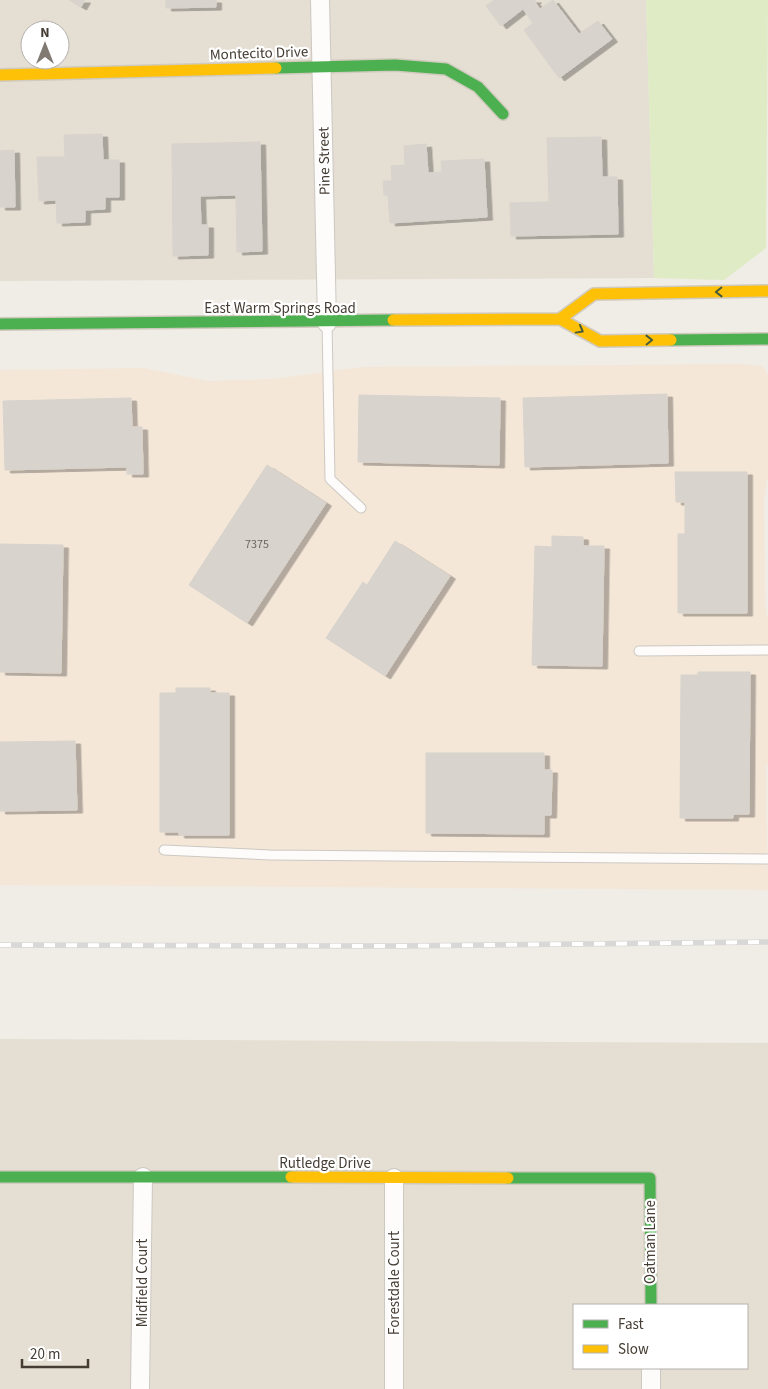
<svg xmlns="http://www.w3.org/2000/svg" width="768" height="1389" viewBox="0 0 768 1389" font-family="'Source Sans 3',sans-serif">
	<defs>
		<filter id="shadow"><feDropShadow dx="5.5" dy="3" stdDeviation="0" flood-color="#0004"/></filter>
	</defs>
	<rect width="100%" height="100%" fill="#f0ece6"/>
	<!-- residential -->
	<path fill="#e4ded3" fill-rule="evenodd" d="M0,0H646L654,278L0,281ZM30,30H60V60H30Z
		M0,1039L768,1043V1389H0ZM574,1305H747V1368H574Z"/>
	<!-- commercial -->
	<path fill="#f4e7d8" d="M743,364L762,366L768,375V475L764,497L765,604L768,621V763L766,769L768,890L0,885V370L144,368L207,381L273,379L361,367Z"/>
	<!-- green -->
	<path fill="#deebc4" d="M646,0H768L766,248L724,280L654,278Z"/>
	<!-- building -->
	<path fill="#d8d3cd" stroke="#d8d3cc" filter="url(#shadow)" d="M69,0H85L81,7Z
		M166,0H216V7L166,8Z
		M494,0H536L534,1L540,9L553,0L579,34L598,21L612,39L559,78L524,30L533,23L523,9L501,26L486,6Z
		M102,134L103,160H119V197H105V209L85,210V222L57,223L56,200L39,201L37,157H65L64,135Z
		M601,137L602,177H617L618,234L511,236L510,203L549,202L547,138Z
		M260,142L262,251L237,252L236,195L200,196L201,225H208V255L173,256L172,144Z
		M426,144L428,173L442,172L441,161L484,159L487,217L390,223L388,195H384L383,181H392L391,166L405,165L404,146Z
		M14,150L15,207H0V151Z
		M667,394L668,463L525,467L523,398Z
		M359,395L500,398L499,465L358,462Z
		M131,398L132,427H142L143,474H127V467L5,470L3,401Z
		M267,465L326,503L247,623L189,585Z
		M675,472H747V613H678V534H685V502H676Z
		M552,536L583,537V546H604L602,666L532,665L535,546L552,547Z
		M395,541L450,576L385,676L326,638L363,582L367,585Z
		M0,544L63,545L61,673L0,672Z
		M698,672H750L749,814H733V818H680L681,675H698Z
		M176,688H210V693H229V835H179V832H160V693H176Z
		M75,741L77,810L0,811V742Z
		M426,753H544V770H552L551,815H544V834L426,833Z"/>
	<g fill="none" stroke-linecap="round" stroke-linejoin="round">
		<defs>
			<path id="lane" d="M327,323L330,479L361,508
				M639,651L768,650
				M164,850L270,855L768,859"/>
			<path id="street" d="M320,0L327,323
				M651,1368V1389
				M140,1389L143,1177
				M394,1389V1178"/>
			<path id="fast" d="M276,68L395,65L446,69L478,87L503,114
				M0,324L393,320
				M671,340L768,339
				M0,1177H291
				M508,1178H650L651,1305"/>
			<path id="slow" d="M0,75L276,68
				M560,319L594,294L768,291
				M393,320L560,319L600,341L671,340
				M291,1177L508,1178"/>
		</defs>
		<!-- lane casing -->
		<use href="#lane" stroke="#ccc8c2" stroke-width="11"/>
		<!-- street casing -->
		<use href="#street" stroke="#ccc8c2" stroke-width="20"/>
		<!-- fast casing -->
		<use href="#fast" stroke="#d1cabe" stroke-width="14"/>
		<!-- slow casing -->
		<use href="#slow" stroke="#d1cabe" stroke-width="14"/>
		<!-- lane -->
		<use href="#lane" stroke="#fdfcfb" stroke-width="9"/>
		<!-- street -->
		<use href="#street" stroke="#fdfcfb" stroke-width="18"/>
		<!-- fast -->
		<use href="#fast" stroke="#4caf50" stroke-width="11"/>
		<!-- slow -->
		<use href="#slow" stroke="#ffc107" stroke-width="11"/>
		<defs>
			<path id="rail" d="M0,945L396,946L768,942"/>
		</defs>
		<!-- rail casing -->
		<use href="#rail" stroke="#d8d8d7" stroke-width="5.5"/>
		<!-- rail -->
		<use href="#rail" stroke="#fff" stroke-width="4" stroke-dasharray="11" stroke-linecap="butt"/>
	</g>
	<!-- one-way arrows -->
	<defs><path id="oneway-chevron" d="M-2-3.5L2.5 0L-2 3.5" fill="none" stroke-width="1.6" stroke-linecap="round" stroke-linejoin="round" transform="scale(1.25)"/></defs>
	<g stroke="#475a3a">
		<use href="#oneway-chevron" transform="translate(719 292) rotate(179)"/>
		<use href="#oneway-chevron" transform="translate(580 330) rotate(29)"/>
		<use href="#oneway-chevron" transform="translate(649 340) rotate(-1)"/>
	</g>
	<g text-anchor="middle" stroke-width="4.5" stroke-linejoin="round" paint-order="stroke">
		<!-- number labels -->
		<g font-size="12" fill="#6b645b">
			<text x="257" y="548">7375</text>
		</g>
		<!-- street labels -->
		<g font-size="15" fill="#453d33" stroke="#fff">
			<text transform="translate(259 53) rotate(-2)" y="5">Montecito Drive</text>
			<text transform="translate(324 161) rotate(-91)" y="5">Pine Street</text>
			<text x="280" y="313">East Warm Springs Road</text>
			<text x="325" y="1168">Rutledge Drive</text>
			<text transform="translate(650 1242) rotate(-90)" y="5">Oatman Lane</text>
			<text transform="translate(142 1283) rotate(-90)" y="5">Midfield Court</text>
			<text transform="translate(394 1283) rotate(-90)" y="5">Forestdale Court</text>
		</g>
	</g>
	<!-- legend -->
	<rect x="573" y="1304" width="175" height="65" fill="#ffffff" stroke="#b5b1ad"/>
	<rect x="583" y="1320" width="25" height="8" fill="#4caf50" stroke="#b5b1ad"/>
	<text x="618" y="1329" font-size="15" fill="#453d33">Fast</text>
	<rect x="583" y="1345" width="25" height="8" fill="#ffc107" stroke="#b5b1ad"/>
	<text x="618" y="1354" font-size="15" fill="#453d33">Slow</text>
	<!-- north arrow -->
	<g transform="translate(45 45)"><circle r="24" fill="#ffffff" stroke="#b5b1ad"/>
	<path d="M0-4L9 19L0 12L-9 19Z" fill="#817a72"/>
	<text y="-8" font-size="14" font-weight="bold" text-anchor="middle" fill="#453d33">N</text>
	</g>
	<!-- scale -->
	<path d="M22 1359v8h66v-8" fill="none" stroke="#453d33" stroke-width="2.5"/>
	<text x="30" y="1359" font-size="15" fill="#453d33" stroke="#ffffff" stroke-width="4" paint-order="stroke">20 m</text>
</svg>
